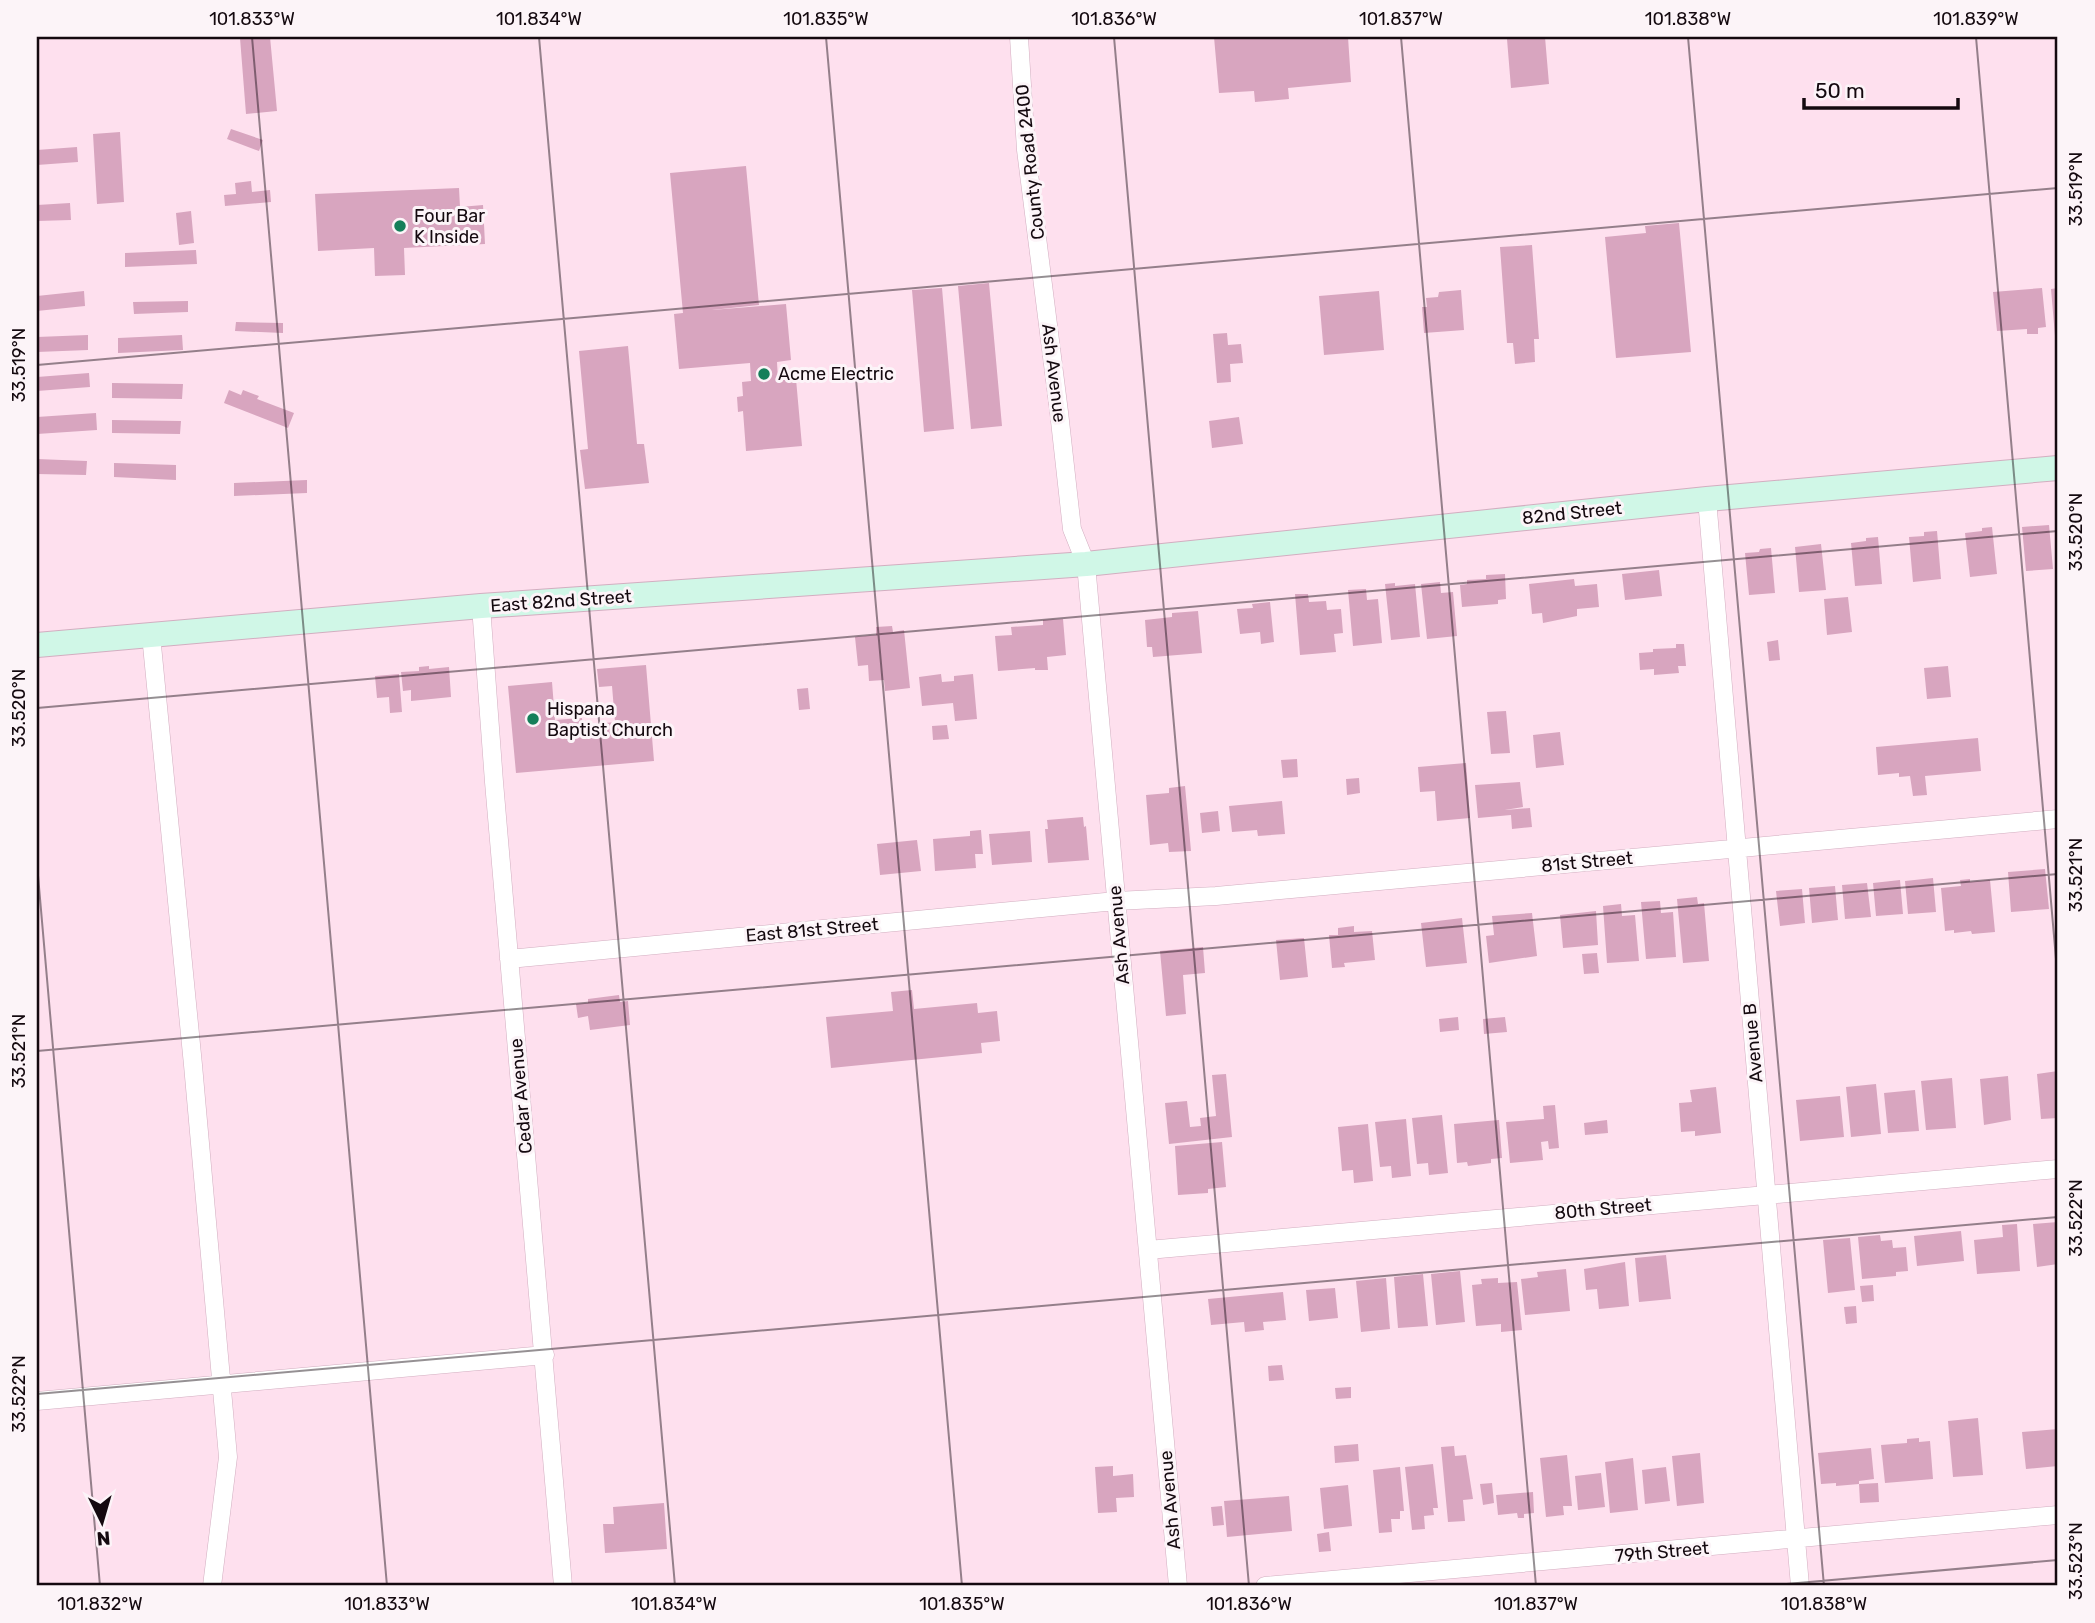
<svg xmlns="http://www.w3.org/2000/svg" width="2095" height="1623" viewBox="0 0 2095 1623" font-family="Rubik,sans-serif">
	<rect width="100%" height="100%" fill="#fee0ee"/>
	<!-- building -->
	<path fill="#d8a5bf" d="M270,37L277,111L246,114L240,38Z
		M1214,37H1348L1351,82L1288,88L1289,99L1255,102L1254,91L1219,93Z
		M1545,37L1549,84L1511,88L1507,39Z
		M231,129L263,140L259,151L227,139Z
		M120,132L124,202L97,204L93,134Z
		M77,147L78,162L37,165V150Z
		M746,166L759,305L712,310L786,304L791,360L777,362L778,380L796,379L802,446L746,451L743,411L738,412L737,397L743,396L742,382L751,381L750,363L679,369L674,314L683,313L670,173Z
		M251,181L252,192L270,190L271,202L225,206L224,195L236,194L235,183Z
		M459,188L460,207L483,205L485,244L404,248L405,275L375,276L374,248L318,251L315,194Z
		M70,203L71,220L37,221V205Z
		M191,211L194,243L179,245L176,213Z
		M1679,223L1691,352L1616,358L1605,237L1646,233L1645,226Z
		M1532,245L1539,339H1534L1535,362L1515,364L1513,343H1507L1500,247Z
		M196,250L197,264L125,267V253Z
		M989,283L1002,426L971,429L958,286Z
		M942,288L954,429L924,432L912,290Z
		M2042,288L2046,327L2038,328V334H2027V329L1997,331L1993,292Z
		M2058,288V336H2055L2051,289Z
		M1461,290L1464,330L1424,333L1422,307H1427L1426,298L1438,297L1439,292Z
		M84,291L85,306L37,311V296Z
		M1379,291L1384,350L1324,355L1319,296Z
		M188,301V312L134,314L133,302Z
		M236,322L283,323V333L235,331Z
		M1227,333L1228,345L1241,344L1243,363L1230,364L1231,382L1217,383L1213,334Z
		M88,335V350L37,352V337Z
		M182,335L183,350L118,353V338Z
		M628,346L637,444H644L649,483L585,489L580,450L588,449L579,351Z
		M89,373L90,387L37,391V377Z
		M112,383L183,384L182,399L112,398Z
		M229,390L241,395L243,390L259,396L257,399L294,413L288,428L224,403Z
		M96,413L97,430L37,434V417Z
		M1239,417L1243,444L1212,448L1209,421Z
		M112,420L181,421L180,434L112,433Z
		M37,459L87,461L86,475L37,474Z
		M114,463L176,465V480L114,477Z
		M307,480V493L234,496V483Z
		M2049,525L2053,569L2026,571L2022,527Z
		M1992,527L1997,574L1970,577L1965,533L1982,531V528Z
		M1937,531L1941,579L1913,582L1909,537L1924,536V532Z
		M1878,537L1882,584L1855,586L1851,543L1866,541V538Z
		M1821,544L1826,590L1799,592L1795,547Z
		M1771,548L1775,593L1749,595L1745,553L1759,552L1760,549Z
		M1659,570L1662,596L1625,600L1622,574Z
		M1505,574L1506,599L1498,600V604L1462,607L1460,585L1467,584V580L1486,579V575Z
		M1574,579L1575,586L1597,584L1599,607L1577,609V616L1543,623L1542,613L1532,614L1529,584Z
		M1440,582L1441,593L1453,592L1457,636L1427,639L1421,584Z
		M1395,583V586L1415,584L1420,637L1391,640L1385,584Z
		M1366,589L1367,600L1378,599L1382,643L1353,646L1348,590Z
		M1295,594H1308L1309,602L1326,601L1327,610L1341,609L1343,633L1334,634L1336,652L1300,655Z
		M1848,597L1852,632L1827,635L1824,599Z
		M1270,602L1274,642L1261,644L1260,632L1240,634L1237,609L1253,608L1252,604Z
		M1198,611L1202,653L1153,657L1152,647H1147L1145,620L1172,617V613Z
		M1063,619L1066,655L1047,657L1048,670H1035V668L998,671L995,636L1012,635L1011,627L1043,625V620Z
		M892,626L893,632L904,630L910,688L885,691L884,680L869,681L868,665L858,666L855,637L876,635V627Z
		M1778,640L1780,660L1769,661L1767,642Z
		M1676,644H1684L1686,666H1678L1679,673L1654,675V669L1640,670L1639,653L1653,652V649L1676,648Z
		M646,665L654,761L516,773L508,686L552,682L555,720L582,718L583,731L607,729L606,723L615,722L612,686L599,687L597,669Z
		M429,666V669L449,667L451,697L411,701V690L403,691L401,672L419,671V667Z
		M1948,666L1951,697L1927,699L1924,668Z
		M399,674L402,712L390,713L389,697L377,698L375,676Z
		M941,674L942,682L954,681V676L973,674L977,719L955,721L953,703L922,706L919,677Z
		M808,688L810,709L799,710L797,689Z
		M1506,711L1510,753L1491,754L1487,712Z
		M947,725L949,739L933,740L932,726Z
		M1560,732L1564,765L1536,768L1533,735Z
		M1978,738L1981,771L1925,776L1927,795L1913,796L1910,776L1899,777V773L1878,775L1876,747Z
		M1297,759L1298,777L1283,778L1281,760Z
		M1466,763L1470,818L1437,821L1435,791L1420,792L1418,767Z
		M1359,778L1360,793L1347,795L1346,779Z
		M1520,782L1523,807L1505,810L1530,808L1532,827L1512,829L1511,815L1478,818L1475,785Z
		M1185,786L1191,851L1169,852L1168,843L1150,845L1146,795L1169,793V788Z
		M1282,801L1285,834L1258,836L1257,830L1232,832L1229,806Z
		M1218,811L1220,831L1202,833L1200,813Z
		M1083,817L1084,827L1086,826L1089,860L1048,863L1045,829H1048L1047,820Z
		M981,830L983,854H975L976,868L935,871L933,839L970,836V831Z
		M1030,831L1032,862L992,865L989,834Z
		M917,840L921,871L880,875L877,844Z
		M2045,869L2049,909L2011,912L2008,872Z
		M1933,878L1936,912L1908,914L1905,881Z
		M1970,879V882L1990,880L1995,932L1972,934L1971,931L1954,933V930L1945,931L1941,888L1961,886L1960,880Z
		M1900,880L1903,914L1876,916L1873,883Z
		M1867,883L1871,917L1845,919L1842,885Z
		M1835,886L1838,920L1812,923L1809,888Z
		M1802,889L1805,923L1780,926L1776,891Z
		M1697,897L1698,904L1704,903L1709,961L1683,963L1677,899Z
		M1660,901L1661,913L1673,912L1676,957L1646,959L1641,902Z
		M1621,904L1622,916L1635,915L1639,961L1607,963L1603,906Z
		M1596,911L1598,945L1563,948L1560,915Z
		M1532,913L1537,956L1489,963L1486,936L1494,935L1492,916Z
		M1462,918L1467,963L1426,967L1421,923Z
		M1354,926V932L1372,931L1375,960L1344,963L1345,967L1332,968L1329,935H1338V928Z
		M1304,938L1308,977L1280,980L1276,940Z
		M1203,947L1205,973L1183,975L1186,1014L1166,1016L1160,951Z
		M1597,953L1599,973L1584,974L1582,954Z
		M912,990L914,1009L977,1003L978,1013L997,1011L1000,1041L981,1043L982,1053L831,1068L826,1017L893,1011L891,992Z
		M619,995L620,1002L628,1001L630,1025L590,1030L588,1016L578,1018L576,1004L588,1003V999Z
		M1458,1017L1459,1030L1440,1032L1439,1019Z
		M1505,1017L1507,1032L1484,1034L1483,1019Z
		M2058,1071V1118L2041,1119L2037,1074Z
		M1226,1074L1232,1137L1169,1144L1165,1103L1187,1101L1190,1127L1201,1126L1200,1118L1216,1116L1212,1075Z
		M2008,1076L2011,1120L1984,1125L1980,1079Z
		M1952,1078L1956,1128L1926,1130L1921,1081Z
		M1876,1084L1881,1134L1851,1137L1846,1087Z
		M1716,1087L1721,1133L1695,1136V1131L1681,1132L1679,1103L1692,1102L1690,1090Z
		M1915,1090L1919,1131L1888,1133L1884,1093Z
		M1840,1096L1844,1137L1800,1141L1796,1100Z
		M1555,1105L1559,1148L1549,1149L1548,1141L1541,1142L1543,1160L1510,1163L1506,1122L1544,1119L1543,1106Z
		M1442,1115L1448,1173L1429,1175L1428,1163L1417,1164L1412,1118Z
		M1406,1119L1411,1176L1392,1178L1391,1166L1380,1167L1375,1122Z
		M1499,1120L1502,1158L1491,1159V1163L1468,1166L1467,1162L1457,1163L1454,1124Z
		M1607,1120L1608,1133L1585,1135L1584,1123Z
		M1368,1124L1373,1181L1354,1183L1353,1170L1342,1171L1338,1127Z
		M1222,1142L1226,1187L1208,1189V1193L1178,1195L1175,1146Z
		M2058,1222V1264L2037,1267L2033,1224Z
		M2017,1224L2020,1271L1977,1274L1974,1240L2003,1237L2002,1225Z
		M1961,1231L1964,1261L1917,1266L1914,1236Z
		M1880,1235L1881,1241L1892,1240L1893,1248L1906,1247L1908,1271L1896,1272V1276L1862,1279L1858,1237Z
		M1850,1238L1855,1290L1828,1293L1823,1240Z
		M1666,1255L1671,1299L1639,1302L1635,1258Z
		M1625,1262L1629,1306L1599,1309L1597,1289L1586,1290L1584,1269Z
		M1566,1269L1570,1311L1525,1315L1521,1279L1538,1277L1537,1272Z
		M1460,1271L1465,1322L1436,1325L1431,1274Z
		M1423,1274L1428,1326L1398,1328L1394,1277Z
		M1386,1278L1390,1329L1361,1332L1356,1281Z
		M1498,1278V1283L1517,1282L1522,1330L1501,1332V1324L1476,1326L1472,1285L1482,1284L1481,1279Z
		M1873,1285L1874,1301L1862,1302L1860,1286Z
		M1335,1288L1338,1318L1309,1321L1306,1290Z
		M1283,1292L1286,1320L1263,1322L1264,1330L1245,1332L1244,1322L1211,1325L1208,1299Z
		M1856,1306L1857,1323L1846,1324L1844,1307Z
		M1282,1365L1284,1380L1269,1381L1268,1366Z
		M1351,1387V1398L1336,1399L1335,1388Z
		M1978,1418L1983,1475L1953,1477L1948,1421Z
		M2058,1429V1466L2026,1469L2022,1432Z
		M1919,1438V1442L1930,1441L1933,1479L1885,1483L1881,1445L1907,1443V1439Z
		M1358,1444L1359,1461L1335,1463L1334,1446Z
		M1454,1446L1455,1456L1466,1455L1473,1499L1463,1500L1465,1521L1448,1522L1441,1447Z
		M1871,1448L1874,1479L1859,1481V1484L1836,1486V1483L1821,1484L1818,1453Z
		M1700,1453L1704,1503L1677,1506L1672,1456Z
		M1567,1455L1572,1506H1563L1564,1515L1546,1517L1540,1458Z
		M1633,1458L1638,1510L1610,1513L1605,1462Z
		M1433,1464L1438,1508H1433L1434,1515L1424,1516L1425,1529L1412,1530L1405,1467Z
		M1113,1466V1476L1133,1474L1134,1497L1116,1498L1117,1512L1098,1513L1095,1467Z
		M1400,1467L1404,1511H1400V1519H1391L1392,1532L1379,1533L1373,1470Z
		M1666,1467L1670,1501L1645,1504L1642,1470Z
		M1601,1473L1605,1507L1578,1510L1575,1476Z
		M1492,1483L1494,1503L1483,1505L1480,1484Z
		M1878,1483L1879,1502L1860,1503L1859,1484Z
		M1348,1485L1352,1526L1324,1529L1320,1488Z
		M1533,1492L1534,1513L1524,1514V1518H1518L1517,1513L1498,1515L1496,1495Z
		M1289,1496L1292,1531L1227,1537L1224,1501Z
		M664,1503L667,1549L605,1553L603,1524H614L613,1507Z
		M1222,1506L1224,1525L1213,1526L1211,1507Z
		M1329,1532L1331,1551L1319,1552L1317,1534Z"/>
	<g fill="none" stroke-linecap="round" stroke-linejoin="round">
		<defs>
			<path id="street" d="M1019,37L1026,150L1059,412L1072,529L1086,564L1178,1586
				M1707,499L1800,1586
				M481,606L494,782L563,1586
				M151,635L193,1065L228,1457L212,1586
				M509,959L1116,901L1216,896L2058,819
				M1148,1250L2058,1169
				M37,1401L545,1355
				M1265,1586L2058,1515"/>
			<path id="secondary" d="M37,645L481,606L1086,564L1707,499L2058,468"/>
		</defs>
		<!-- street casing -->
		<use href="#street" stroke="#d2aec0" stroke-width="19"/>
		<!-- secondary casing -->
		<use href="#secondary" stroke="#d2aec0" stroke-width="26"/>
		<!-- street -->
		<use href="#street" stroke="#fff" stroke-width="18"/>
		<!-- secondary -->
		<use href="#secondary" stroke="#d0f7e7" stroke-width="24"/>
	</g>
	<!-- ticks -->
	<path fill="none" stroke="#14090f" stroke-width="2" stroke-opacity="0.45" d="M252,37L387,1586M539,37L675,1586M826,37L962,1586M1114,37L1249,1586M1401,37L1536,1586M1688,37L1824,1586M1976,37L2058,982M37,365L2058,188M37,708L2058,531M37,864L100,1586M37,1051L2058,874M37,1394L2058,1217M1764,1586L2058,1560"/>
	<!-- markers -->
	<g fill="#157f5a" stroke="#fcf4f8" stroke-width="2.5">
		<circle cx="400" cy="226" r="7"/>
		<circle cx="764" cy="374" r="7"/>
		<circle cx="533" cy="719" r="7"/>
	</g>
	<g text-anchor="middle" stroke-width="6" stroke-linejoin="round" paint-order="stroke">
		<!-- street labels -->
		<g font-size="18" fill="#14090f" stroke="#fcf4f8">
			<text transform="translate(1030 162) rotate(-96)" y="6">County Road 2400</text>
			<text transform="translate(1054 373) rotate(83)" y="6">Ash Avenue</text>
			<text transform="translate(1572 513) rotate(-6)" y="6">82nd Street</text>
			<text transform="translate(561 601) rotate(-4)" y="6">East 82nd Street</text>
			<text transform="translate(1587 862) rotate(-5)" y="6">81st Street</text>
			<text transform="translate(812 930) rotate(-5)" y="6">East 81st Street</text>
			<text transform="translate(1119 935) rotate(-95)" y="6">Ash Avenue</text>
			<text transform="translate(1753 1043) rotate(-95)" y="6">Avenue B</text>
			<text transform="translate(521 1096) rotate(-95)" y="6">Cedar Avenue</text>
			<text transform="translate(1603 1209) rotate(-5)" y="6">80th Street</text>
			<text transform="translate(1170 1500) rotate(-95)" y="6">Ash Avenue</text>
			<text transform="translate(1662 1552) rotate(-5)" y="6">79th Street</text>
		</g>
		<!-- poi labels -->
		<g font-size="18" fill="#14090f" stroke="#fcf4f8" text-anchor="start">
			<text x="414" y="222">Four Bar<tspan x="414" dy="21">K Inside</tspan></text>
			<text x="778" y="380">Acme Electric</text>
			<text x="547" y="715">Hispana<tspan x="547" dy="21">Baptist Church</tspan></text>
		</g>
	</g>
	<!-- border -->
	<rect width="2095" height="1623" fill="none" stroke="#fcf4f8" stroke-width="77"/>
	<!-- north arrow -->
	<g transform="translate(102 1522) rotate(175)" stroke="#fcf4f8" stroke-width="5" paint-order="stroke">
	<path d="M0-5L12 26L0 18L-12 26Z" fill="#14090f"/>
	<text y="-10" font-size="19" font-weight="bold" text-anchor="middle" fill="#14090f">N</text>
	</g>
	<!-- scale -->
	<path d="M1804 98v10h154v-10" fill="none" stroke="#14090f" stroke-width="3.5"/>
	<text x="1815" y="98" font-size="21" fill="#14090f" stroke="#fcf4f8" stroke-width="5" paint-order="stroke">50 m</text>
	<rect x="38" y="38" width="2018" height="1546" fill="none" stroke="#14090f" stroke-width="2.5"/>
	<g font-size="18" text-anchor="middle" fill="#14090f">
		<text x="252" y="25">101.833°W</text>
		<text x="539" y="25">101.834°W</text>
		<text x="826" y="25">101.835°W</text>
		<text x="1114" y="25">101.836°W</text>
		<text x="1401" y="25">101.837°W</text>
		<text x="1688" y="25">101.838°W</text>
		<text x="1976" y="25">101.839°W</text>
		<text transform="translate(2076 189) rotate(-90)" y="6">33.519°N</text>
		<text transform="translate(19 365) rotate(-90)" y="6">33.519°N</text>
		<text transform="translate(2076 532) rotate(-90)" y="6">33.520°N</text>
		<text transform="translate(19 708) rotate(-90)" y="6">33.520°N</text>
		<text transform="translate(2076 875) rotate(-90)" y="6">33.521°N</text>
		<text transform="translate(19 1051) rotate(-90)" y="6">33.521°N</text>
		<text transform="translate(2076 1218) rotate(-90)" y="6">33.522°N</text>
		<text transform="translate(19 1394) rotate(-90)" y="6">33.522°N</text>
		<text transform="translate(2076 1561) rotate(-90)" y="6">33.523°N</text>
		<text x="100" y="1610">101.832°W</text>
		<text x="387" y="1610">101.833°W</text>
		<text x="674" y="1610">101.834°W</text>
		<text x="962" y="1610">101.835°W</text>
		<text x="1249" y="1610">101.836°W</text>
		<text x="1536" y="1610">101.837°W</text>
		<text x="1824" y="1610">101.838°W</text>
	</g>
</svg>
